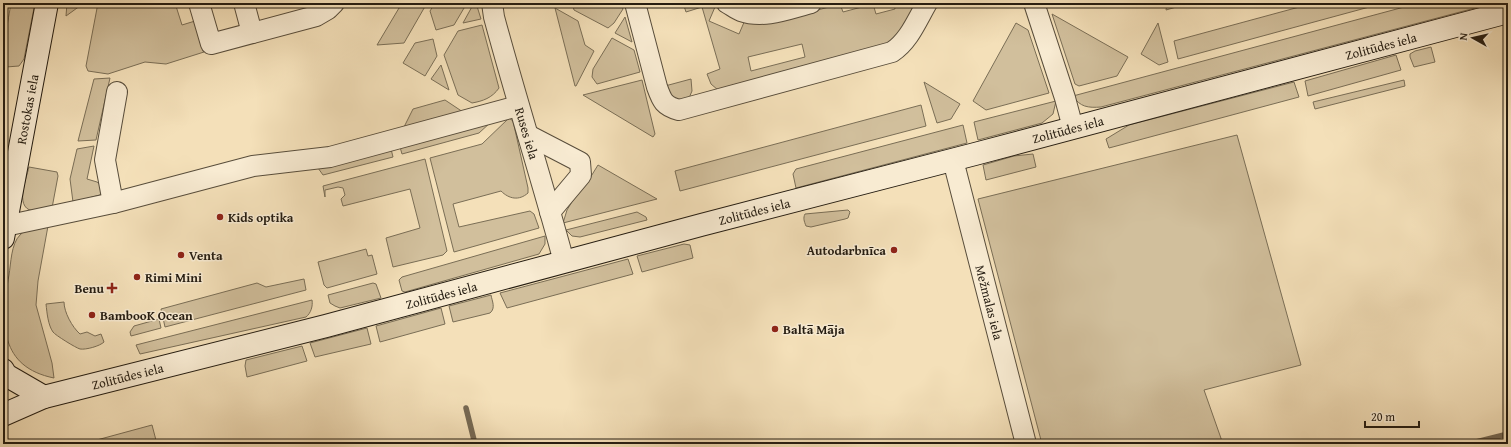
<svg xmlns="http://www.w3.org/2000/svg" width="1511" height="447" viewBox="0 0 1511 447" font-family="'Gentium Book Plus',serif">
	<rect width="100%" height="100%" fill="#f4e0b9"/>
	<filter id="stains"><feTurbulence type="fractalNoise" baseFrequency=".005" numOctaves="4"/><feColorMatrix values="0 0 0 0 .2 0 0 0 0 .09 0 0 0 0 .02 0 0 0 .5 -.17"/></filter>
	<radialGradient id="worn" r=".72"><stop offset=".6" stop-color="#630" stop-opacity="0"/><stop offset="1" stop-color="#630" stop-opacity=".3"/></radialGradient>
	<!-- green -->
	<path fill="#d1bf9c" stroke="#7a6e56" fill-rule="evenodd" d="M11,3H35L24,59L19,66L6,67C0,56 9,17 11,3Z
		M67,3H84L66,16Z
		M98,3H175L182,25L195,21L204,52L166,64L145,62L108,74L88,71L86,66Z
		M402,3H427L404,43L377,45Z
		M435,3H467L454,25L436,30L430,11Z
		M474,3H476L481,19L463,23Z
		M572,3H621L623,9L614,23L608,28L574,10Z
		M683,3H708L715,7L709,21L739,34L745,20L773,22L840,4L843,12L873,4L876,14L895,9L894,3H919L891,43L718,90L711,84L707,74L720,69L702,7L686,12ZM802,44L805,57L751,71L748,57Z
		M1167,3H1190L1166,10Z
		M1314,3H1384L1178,59L1174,41Z
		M1419,3H1494L1101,107C1088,108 1080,107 1073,96Z
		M555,8L578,21L585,45L594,51L576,86H575Z
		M1052,14L1128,57L1117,76L1079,86L1075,84Z
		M625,17L632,42L615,33Z
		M1016,23L1028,30L1049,93L986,110L973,101Z
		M1158,23L1168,62L1159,65L1141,54Z
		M482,25L499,88C492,98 483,101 472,103L458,95L444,55L458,31Z
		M612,38L634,50L640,72L597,84L592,77L593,69Z
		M433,39L437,56L425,76L403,63L415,43Z
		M1431,47L1435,62L1414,67L1410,57V54L1415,51Z
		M1396,55L1401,70L1308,96L1305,81Z
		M441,65L449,90L431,79Z
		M110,78L96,140L78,141L94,79Z
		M691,79L692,91L689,98L683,101L673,99L665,86Z
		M642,80L655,134L653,137L583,95Z
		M1404,80L1405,86L1315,109L1313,102Z
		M924,82L960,104L951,119L937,123Z
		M1294,82L1299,97L1109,148L1106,139L1129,125Z
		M445,100L463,112L403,129L413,109Z
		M1056,101L1053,114L1042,123L978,140L974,122Z
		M921,105L926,126L680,191L675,171Z
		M509,118L513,121L528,188V193C519,201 509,199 501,191L453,204L459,227L530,211L534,214L539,228L454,252L430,158L482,144Z
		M491,122L479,133L402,154L400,147Z
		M963,125L967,143L796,188L793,174L796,169Z
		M1237,135L1301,365L1204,390L1223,444H1042L978,199Z
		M94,146L87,179L97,182L101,185V193L100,195L73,202L70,179L77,149Z
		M391,149L393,157L323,175L318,168Z
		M1033,154L1036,167L986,180L983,165L1014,156Z
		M425,159L447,251L443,255L393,267L386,238L420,228L410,189L343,206L341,199L345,195L343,188L338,187L325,190V197L323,186Z
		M598,165L657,199L563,223L567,210L587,177L590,178Z
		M29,167L57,172L58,176L52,208C47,209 41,211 36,211C13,211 26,180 29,167Z
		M848,210L850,212L848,218L845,219L811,227L806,226C804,221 803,218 805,214Z
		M637,212L646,217L647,220L580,237L572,236L566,230Z
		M48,226L38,281L36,305L52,363L54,378C0,367 0,324 9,275C11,263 11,244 20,235C26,228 39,228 48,226Z
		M545,236V244L539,254L405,292L402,291L399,280L402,277Z
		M684,244L690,245L693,258L642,272L637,256Z
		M366,249L368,256L372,255L377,274L327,288L324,285L318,262Z
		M628,259L633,274L507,308L500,293Z
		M304,279L306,290L165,327L161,309L257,283L266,287Z
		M373,283L376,284L381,298L340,308L335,306L330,303L328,295Z
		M491,295C492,301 496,308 490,313L453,322L449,306Z
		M312,300C313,306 311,313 306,317L140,354L136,345Z
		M64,302C64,312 72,327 80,334L87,332L95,336L101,334L104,342C100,346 86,350 80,349C76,348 55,335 53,332C48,325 47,313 46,304Z
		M441,308L445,324L380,342L376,326Z
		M159,319L161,328L131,336L130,332L134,326Z
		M367,328L371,344L315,357L310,343Z
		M302,346L307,361L247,377L245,366L246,360Z
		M152,425L157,444H82Z"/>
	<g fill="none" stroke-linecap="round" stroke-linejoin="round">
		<!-- stream -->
		<path stroke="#766954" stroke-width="5.5" d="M466,408L475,444
			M1468,444L1508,434"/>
		<defs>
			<g id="street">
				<path d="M199,3L211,44L316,16L328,9L334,3"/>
				<path d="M244,3L252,33"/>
				<path id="s1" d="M492,3L494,17C516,99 542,180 564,262"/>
				<path d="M635,3L657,87C662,101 664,106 679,110L892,52C909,41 917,20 927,3"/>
				<path d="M727,3C731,5 736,9 741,11C764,19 788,9 811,3"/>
				<path d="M1034,3L1065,98L1073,128"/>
				<path d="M528,135L580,162L581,175L550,212"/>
				<path id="s2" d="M953,160L1026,444"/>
				<path d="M113,203L105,160L117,92"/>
				<path d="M5,226L113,203L253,166L330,157L518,106"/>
			</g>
			<g id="secondary">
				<path id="s3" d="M3,238L47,3"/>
				<path d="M3,370L6,375L44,397"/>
				<path id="s4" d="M3,415L44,397L326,326L701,225L975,154L1508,12"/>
			</g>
		</defs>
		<!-- street casing -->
		<use href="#street" stroke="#584d3b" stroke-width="22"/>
		<!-- secondary casing -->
		<use href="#secondary" stroke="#241c11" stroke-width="24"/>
		<!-- street -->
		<use href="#street" stroke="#f8ebd2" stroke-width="20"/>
		<!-- secondary -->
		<use href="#secondary" stroke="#f8ebd2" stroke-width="22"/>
	</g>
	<!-- markers -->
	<g fill="#8f2418" stroke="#f8ebd2" stroke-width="1.5">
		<circle cx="220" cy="217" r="4"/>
		<circle cx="894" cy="250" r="4"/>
		<circle cx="181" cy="255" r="4"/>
		<circle cx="137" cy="277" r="4"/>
		<path d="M110 282h4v4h4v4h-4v4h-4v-4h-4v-4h4z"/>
		<circle cx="92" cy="315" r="4"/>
		<circle cx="775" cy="329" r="4"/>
	</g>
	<g text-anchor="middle" stroke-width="3" stroke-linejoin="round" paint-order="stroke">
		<!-- street labels -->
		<g font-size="13" fill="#241c11" stroke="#f8ebd2">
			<text dy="5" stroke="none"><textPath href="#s4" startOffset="1427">Zolitūdes iela</textPath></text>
			<text dy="5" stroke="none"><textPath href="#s3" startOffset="131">Rostokas iela</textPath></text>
			<text dy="5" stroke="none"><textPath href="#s4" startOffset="1103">Zolitūdes iela</textPath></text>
			<text dy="5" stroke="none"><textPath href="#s1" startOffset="135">Ruses iela</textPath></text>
			<text dy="5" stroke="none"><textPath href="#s4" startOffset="779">Zolitūdes iela</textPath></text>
			<text dy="5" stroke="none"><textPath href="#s4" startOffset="455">Zolitūdes iela</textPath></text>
			<text dy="5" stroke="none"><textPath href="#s2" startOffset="147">Mežmalas iela</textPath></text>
			<text dy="5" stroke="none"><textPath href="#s4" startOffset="131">Zolitūdes iela</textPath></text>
		</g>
		<!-- poi labels -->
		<g font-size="13" font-weight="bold" fill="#241c11" stroke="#f8ebd2" text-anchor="start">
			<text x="228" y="222">Kids optika</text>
			<text x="886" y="255" text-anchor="end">Autodarbnīca</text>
			<text x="189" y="260">Venta</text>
			<text x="145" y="282">Rimi Mini</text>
			<text x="104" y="293" text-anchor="end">Benu</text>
			<text x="100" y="320">BambooK Ocean</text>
			<text x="783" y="334">Baltā Māja</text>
		</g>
	</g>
	<!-- margin -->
	<rect width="1511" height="447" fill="none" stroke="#f4e0b9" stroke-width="16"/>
	<rect x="4" y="4" width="1503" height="439" fill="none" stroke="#241c11" stroke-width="2"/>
	<rect x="8" y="8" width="1495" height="431" fill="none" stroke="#241c11"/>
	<!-- north arrow -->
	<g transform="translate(1473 38) rotate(278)" stroke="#f8ebd2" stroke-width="3" paint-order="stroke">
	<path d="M0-3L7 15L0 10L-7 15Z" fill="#241c11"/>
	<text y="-6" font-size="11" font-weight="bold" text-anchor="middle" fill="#241c11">N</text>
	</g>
	<!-- scale -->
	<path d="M1365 421v6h54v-6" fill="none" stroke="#241c11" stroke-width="2"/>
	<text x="1371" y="421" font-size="12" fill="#241c11" stroke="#f8ebd2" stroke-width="3" paint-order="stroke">20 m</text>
	<rect width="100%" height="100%" filter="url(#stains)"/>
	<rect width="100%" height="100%" fill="url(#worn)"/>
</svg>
